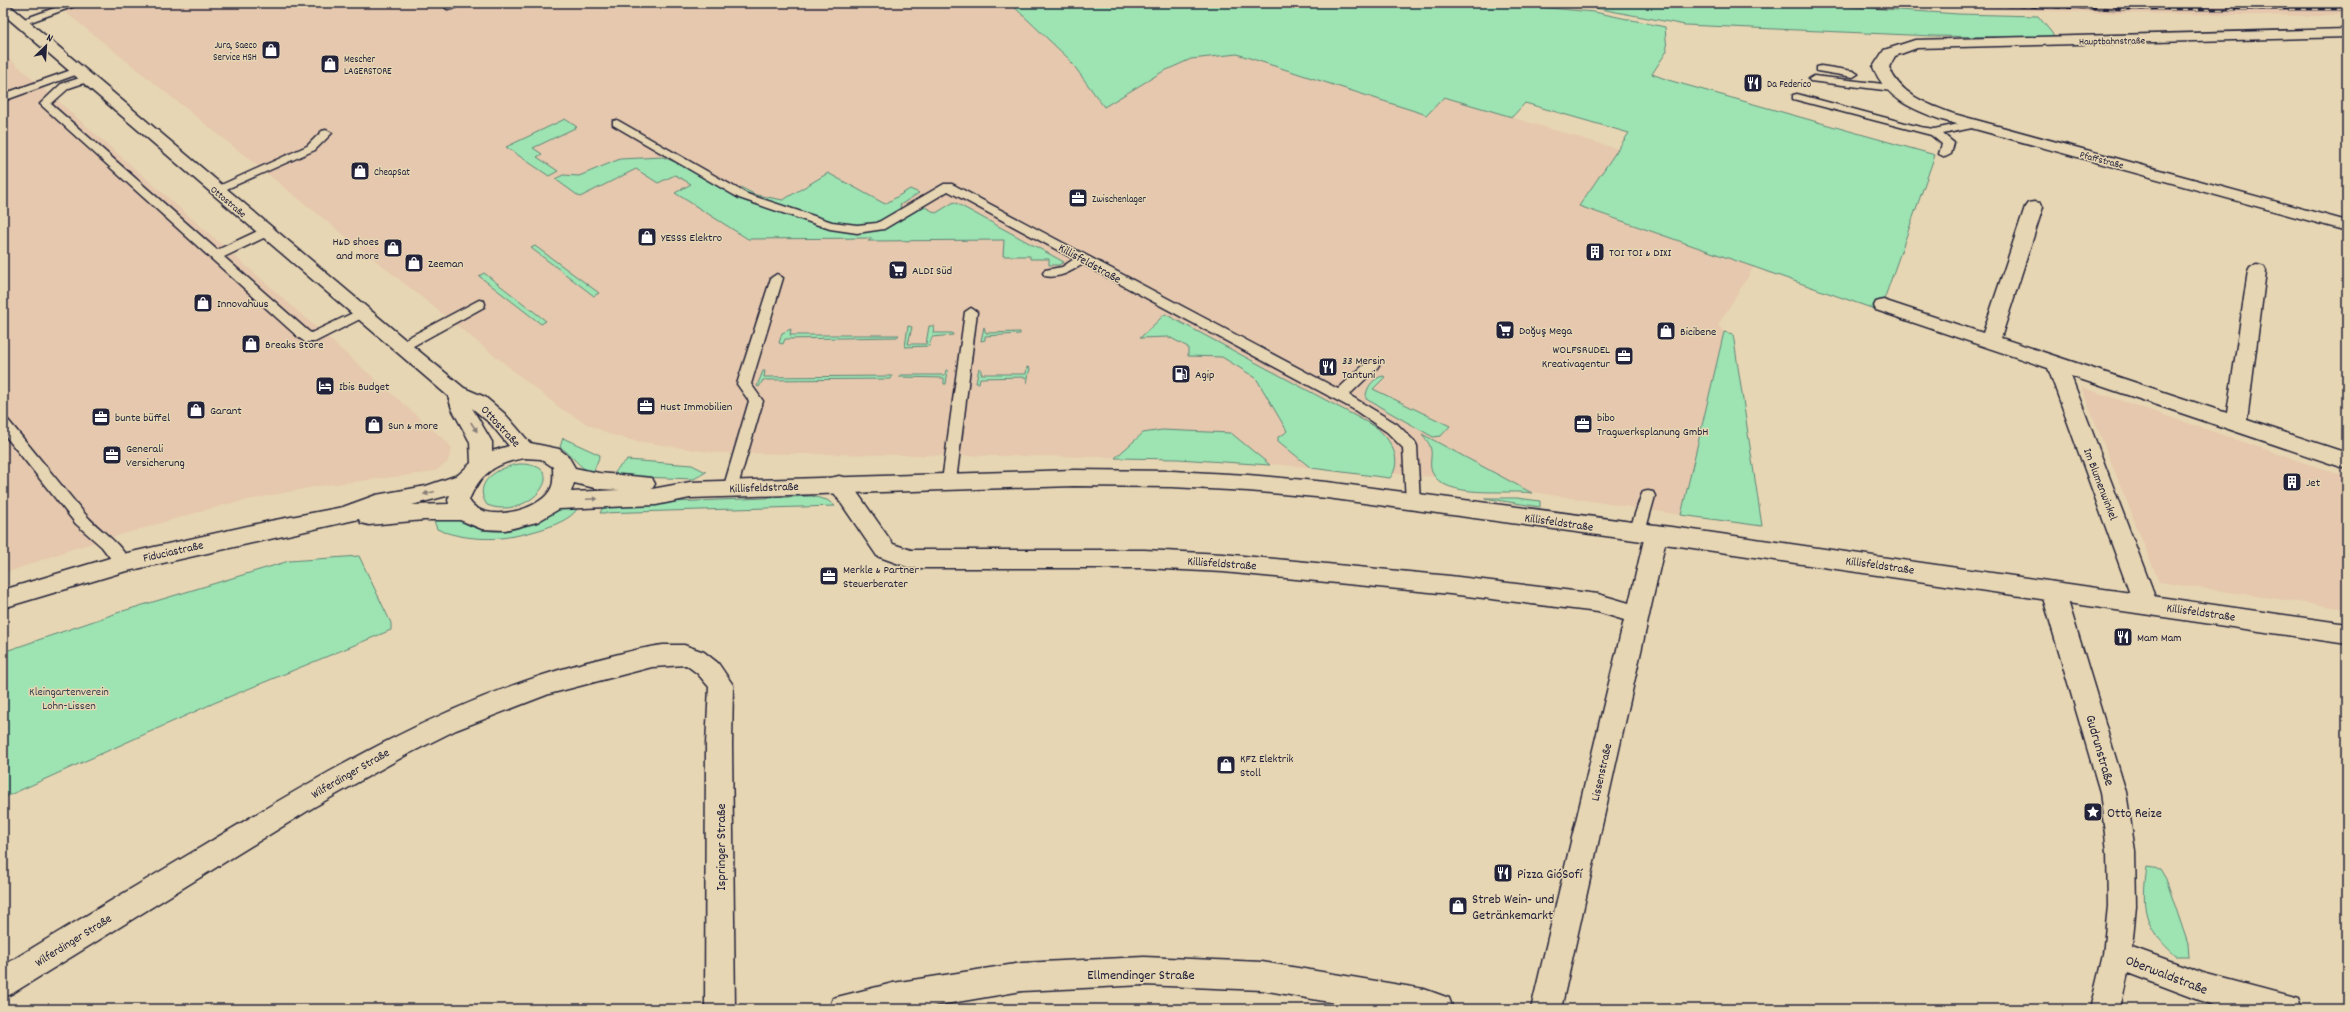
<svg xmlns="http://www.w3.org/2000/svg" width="2350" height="1012" viewBox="0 0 2350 1012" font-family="Dekko,sans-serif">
	<rect width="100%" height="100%" fill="#e7d6b3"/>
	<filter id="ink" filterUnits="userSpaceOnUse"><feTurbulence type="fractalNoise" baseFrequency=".025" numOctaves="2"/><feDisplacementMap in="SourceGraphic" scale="8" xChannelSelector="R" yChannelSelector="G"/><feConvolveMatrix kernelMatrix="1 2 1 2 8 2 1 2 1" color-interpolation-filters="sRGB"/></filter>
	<g filter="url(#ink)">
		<!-- built -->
		<path fill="#e5c8ad" d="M54,3H1010L1069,59L1104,107L1162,72L1233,39L1444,97L1618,149L1579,206L1754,267L1718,325L1724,332L1681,515L1435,477L1192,458L715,453L630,440L609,434L585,423L560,408Z
			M1807,3H2347V13L2319,16L2110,13Z
			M3,53L448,443L452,449L447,463L437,470L427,473L319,486L223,505L72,549L3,574Z
			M2081,387L2347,477V609L2159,582Z"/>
		<!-- green -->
		<path fill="#9de4b2" stroke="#608376" d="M1010,3H1492L1594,12L1665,27L1667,51L1652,74L1668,80L1935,155L1880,311L1579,206L1629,133L1525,103L1512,117L1444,97L1427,115L1237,54L1191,59L1162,72L1104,107L1069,59Z
			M1525,3H1796L1958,14L2038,16L2056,38L1932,36L1685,25L1595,8Z
			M565,119L577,127L533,148L542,154L537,157L558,171L549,176L506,147Z
			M663,157L682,165L745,201L831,229L857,232L923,206L936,213L954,202L1064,262L1059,265H1049V259H1030V256H1003L1004,240L868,241L872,238L748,239L675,193L691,184L675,175L658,183L636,169L580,197L555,179L563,175L579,176L620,159Z
			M828,173L885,204L910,189L919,193L900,205L901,210L882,223L858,226L834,223L745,194L740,187L756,195L783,200Z
			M535,246L599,293L594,296L531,248Z
			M484,273L546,321L541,324L479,276Z
			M1165,314L1376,427C1390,439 1404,460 1390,478L1311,468L1278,441V437L1284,434L1287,431L1256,378L1222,357L1188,356V347L1169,337L1140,338Z
			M908,326L912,327L908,344H926L929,326H934L933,333H952L953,335L932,337L929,346L905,347Z
			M984,327L986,333L1020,332V334L985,336V340L981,341Z
			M791,329L790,335H899L897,337L785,339L783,344L779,343L782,333Z
			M1724,332L1733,334L1762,526L1681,515Z
			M1027,367L1030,368L1027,383L1026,377L980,378L979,383H976L979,368L981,369V374H1026Z
			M946,370H948L946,384H944V378L899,377L900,375H945Z
			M763,371H765L764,377L892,376L890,379L763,380L759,387L757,386Z
			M1383,376L1385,377L1373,389L1450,426L1441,436L1433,437L1366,399C1365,389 1373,378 1383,376Z
			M1162,430L1231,433L1270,465L1178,459L1115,458L1143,433Z
			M1422,434L1532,493C1507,489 1444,500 1432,472C1429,465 1432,457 1431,450C1430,444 1426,439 1422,434Z
			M563,438L600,455L593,473C578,468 573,455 560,447Z
			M627,460L692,465L706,472L694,479L613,476L618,468Z
			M519,464C575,463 530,522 487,505C471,482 499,467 519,464Z
			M812,496L827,500L835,506L600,513L604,505Z
			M1484,498H1517L1540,501V507Z
			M563,506L578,507C571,525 520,536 501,538C481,540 454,537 437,529L433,518C439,518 450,516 455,518C463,522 470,527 480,529C509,537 540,522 563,506Z
			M359,556L391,623V630L214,703L3,798V652L123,611L289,561Z
			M2147,867L2160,869L2166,879L2188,944L2189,956H2176C2143,927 2141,908 2147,867Z"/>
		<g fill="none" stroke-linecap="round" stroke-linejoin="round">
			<defs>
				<path id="service" d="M68,3H83L25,24H17L16,22Z
					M450,3H462L453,9H447L445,7Z
					M1821,66L1853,71L1858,74L1853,77L1817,71V67Z
					M77,68L81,69V73L3,101V94Z
					M86,76L90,77V81L69,88L51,104L217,250L262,229H270L272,232L270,235L224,257L308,331L311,333L361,309L367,313L366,316L315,342H305L298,337L40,104L61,84Z
					M1814,76L1892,85L1897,88L1892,91L1810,81L1809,79Z
					M1797,94L1920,127L1934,129L1964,123L1970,120L1975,123L1972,128L1943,134L1954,143L1951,154L1945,157L1939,154L1942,144L1931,135L1793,99V95Z
					M617,120L747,194L832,222L857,225L877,223L944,184H952L1338,389L1367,362H1377L1379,365L1377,368L1349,395L1397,424L1415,442L1417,446L1420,502L1418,506H1408L1406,502L1403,448L1387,432L1353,409L1083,264C1072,271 1059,279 1045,276L1043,273L1045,270L1062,267L1074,259L948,191L884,229L857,233L830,229L739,198L613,125V121Z
					M326,130L332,133L315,150L220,192L216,194L210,190L307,146L322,131Z
					M777,274L783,278L751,384L763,401L737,489L735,493H725L723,489L749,401L737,384L771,278Z
					M479,300L484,301L485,304L484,307L406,350L401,351L394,347L396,344Z
					M971,308L977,312L956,481L954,485H944L942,481L965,312Z
					M3,418L8,420C34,451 59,483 85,514C100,531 120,542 131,563L129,567L123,569L117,567L102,547L76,524L3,433Z
					M1648,491L1653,492L1655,496L1645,532L1642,536L1637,538L1632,536L1629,532L1641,496L1643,492Z"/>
				<path id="minor" d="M2347,29V37L1917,48L1895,56L1889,67C1900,95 1927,104 1954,114L2347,221V231L1942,120C1912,109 1886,99 1873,67L1884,50L1915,40Z
					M2034,202L2040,203L2043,207L2001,338L2227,413L2248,271L2250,267L2257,265L2264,267L2266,271L2247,420L2347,453V469L2071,376L2158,605L2154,612L2146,614L2138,612L2134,605L2048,368L1876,310L1874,306L1876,302L1883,300L1983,333L2025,207L2028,203Z
					M839,476L847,478L893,544L911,550H1144L1223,554L1450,576L1598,594L1629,603L1645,535L1648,529L1656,526L1664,529L1667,535L1561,1009H1531L1624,620L1598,612L1450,594L1223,572L1144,568H910L877,556L828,484L831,478Z
					M2053,582L2061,585L2065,591L2126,792L2135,851L2136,906L2132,947L2203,973L2298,998L2302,1009H2223L2128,973L2120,1009H2090L2103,955L2108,906L2107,851L2100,792L2041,591L2045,585Z
					M663,645H684L704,652L718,663L733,685L732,744L735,1009H705L706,744L709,687L697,673L686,665L652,667L549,694L456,730L408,754L314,807L13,993L3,998V966C69,925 136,886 203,846C322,774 441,703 576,665C605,658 633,649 663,645Z
					M1144,957L1262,962L1424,989L1449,998L1453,1009H1368L1262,990L1144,985L1022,991L916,1009H829L833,998L893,983L1022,963Z"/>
				<path id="secondary" d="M3,3L8,4L408,342L464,388L485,397L505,414L530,443L559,449L568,456L575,468L599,473L652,478L655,484L652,489L690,482L1074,470L1172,471L1248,475L1327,482L1686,529L2347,624V644L1686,547L1327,498L1248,491L1172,487L1074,486L690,498L656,505L559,509L537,522L505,530L482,529L460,520H424L369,525L361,523L359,519L123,572L3,608V590L123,554L270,521L343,507L376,495L426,486L458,475L471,463L470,442L452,409L448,396L3,14ZM472,408L491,424L509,446L492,451V442ZM524,458L541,459L553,467C553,473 554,481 552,486C544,511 482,525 469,500C480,473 496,463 524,458ZM574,483L599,489L620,490L571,492ZM450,495L448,500L449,504L412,505Z"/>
			</defs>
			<!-- service casing -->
			<use href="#service" stroke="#22223b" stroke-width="3"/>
			<!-- minor casing -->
			<use href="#minor" stroke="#22223b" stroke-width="3"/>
			<!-- secondary casing -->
			<use href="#secondary" stroke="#22223b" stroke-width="3"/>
			<!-- service -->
			<use href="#service" fill="#e7d6b3" fill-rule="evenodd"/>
			<!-- minor -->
			<use href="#minor" fill="#e7d6b3" fill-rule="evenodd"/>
			<!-- secondary -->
			<use href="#secondary" fill="#e7d6b3" fill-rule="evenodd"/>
			<defs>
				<path id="rail" d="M1917,3L2122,9H2347
					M2298,4L2332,3"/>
			</defs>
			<!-- rail casing -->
			<use href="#rail" stroke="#22223b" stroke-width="3"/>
			<!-- rail -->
			<use href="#rail" stroke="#e7d6b3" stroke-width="2" stroke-dasharray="6" stroke-linecap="butt"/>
		</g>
		<!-- one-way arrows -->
		<defs><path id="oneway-solid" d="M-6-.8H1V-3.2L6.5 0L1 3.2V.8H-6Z"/></defs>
		<g fill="#847c77">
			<use href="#oneway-solid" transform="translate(474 427) rotate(57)"/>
			<use href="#oneway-solid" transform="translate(429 493) rotate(166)"/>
			<use href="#oneway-solid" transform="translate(592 499) rotate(-2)"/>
		</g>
	</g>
	<!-- icons -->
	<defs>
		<symbol id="shop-square" viewBox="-11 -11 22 22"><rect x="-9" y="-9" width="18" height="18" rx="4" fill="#22223b" stroke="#e7d6b3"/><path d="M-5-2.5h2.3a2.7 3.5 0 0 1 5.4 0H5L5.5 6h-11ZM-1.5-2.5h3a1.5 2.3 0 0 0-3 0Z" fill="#fff"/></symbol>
		<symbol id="restaurant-square" viewBox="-11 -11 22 22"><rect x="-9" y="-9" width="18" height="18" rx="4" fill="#22223b" stroke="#e7d6b3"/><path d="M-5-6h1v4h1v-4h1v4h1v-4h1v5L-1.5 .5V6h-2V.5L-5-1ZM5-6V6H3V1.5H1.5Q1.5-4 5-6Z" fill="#fff"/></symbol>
		<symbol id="office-square" viewBox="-11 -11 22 22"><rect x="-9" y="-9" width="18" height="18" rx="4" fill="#22223b" stroke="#e7d6b3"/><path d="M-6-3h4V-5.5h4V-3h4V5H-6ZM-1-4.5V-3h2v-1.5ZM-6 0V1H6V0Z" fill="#fff"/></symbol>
		<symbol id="building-square" viewBox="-11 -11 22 22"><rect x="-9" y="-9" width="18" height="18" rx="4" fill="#22223b" stroke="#e7d6b3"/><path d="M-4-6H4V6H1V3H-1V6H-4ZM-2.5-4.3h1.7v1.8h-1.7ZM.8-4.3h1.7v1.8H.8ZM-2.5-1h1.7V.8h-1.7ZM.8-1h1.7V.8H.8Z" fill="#fff"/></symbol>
		<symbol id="supermarket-square" viewBox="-11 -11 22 22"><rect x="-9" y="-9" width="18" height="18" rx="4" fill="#22223b" stroke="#e7d6b3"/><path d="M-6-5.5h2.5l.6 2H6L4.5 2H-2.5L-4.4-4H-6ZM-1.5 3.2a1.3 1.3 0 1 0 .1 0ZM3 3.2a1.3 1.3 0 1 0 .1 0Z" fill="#fff"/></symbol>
		<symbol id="fuel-square" viewBox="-11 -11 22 22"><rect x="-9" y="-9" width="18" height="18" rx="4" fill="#22223b" stroke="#e7d6b3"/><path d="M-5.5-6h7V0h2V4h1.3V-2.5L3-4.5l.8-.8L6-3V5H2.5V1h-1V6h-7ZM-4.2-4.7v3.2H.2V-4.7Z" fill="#fff"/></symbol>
		<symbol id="hotel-square" viewBox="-11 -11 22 22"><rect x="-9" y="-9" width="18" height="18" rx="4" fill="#22223b" stroke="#e7d6b3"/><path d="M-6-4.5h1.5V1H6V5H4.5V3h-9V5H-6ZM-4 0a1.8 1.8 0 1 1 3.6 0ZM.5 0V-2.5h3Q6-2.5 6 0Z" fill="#fff"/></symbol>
		<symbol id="sight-square" viewBox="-11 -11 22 22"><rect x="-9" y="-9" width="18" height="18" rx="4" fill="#22223b" stroke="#e7d6b3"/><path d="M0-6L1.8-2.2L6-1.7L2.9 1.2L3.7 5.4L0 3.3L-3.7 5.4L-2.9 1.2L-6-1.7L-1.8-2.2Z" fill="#fff"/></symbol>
	</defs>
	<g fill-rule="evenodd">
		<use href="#shop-square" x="260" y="39" width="22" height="22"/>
		<use href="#shop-square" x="319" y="53" width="22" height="22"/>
		<use href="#restaurant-square" x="1742" y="72" width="22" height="22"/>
		<use href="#shop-square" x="349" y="160" width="22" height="22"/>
		<use href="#office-square" x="1067" y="187" width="22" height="22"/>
		<use href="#shop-square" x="636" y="226" width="22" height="22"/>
		<use href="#shop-square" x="382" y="237" width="22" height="22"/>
		<use href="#building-square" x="1584" y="241" width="22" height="22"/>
		<use href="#shop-square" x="403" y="252" width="22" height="22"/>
		<use href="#supermarket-square" x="887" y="259" width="22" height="22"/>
		<use href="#shop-square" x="192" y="292" width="22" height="22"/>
		<use href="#supermarket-square" x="1494" y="319" width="22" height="22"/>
		<use href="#shop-square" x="1655" y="320" width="22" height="22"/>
		<use href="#shop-square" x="240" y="333" width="22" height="22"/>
		<use href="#office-square" x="1613" y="345" width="22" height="22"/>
		<use href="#restaurant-square" x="1317" y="356" width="22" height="22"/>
		<use href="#fuel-square" x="1170" y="363" width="22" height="22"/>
		<use href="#hotel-square" x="314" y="375" width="22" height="22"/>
		<use href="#office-square" x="635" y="395" width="22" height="22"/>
		<use href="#shop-square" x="185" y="399" width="22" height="22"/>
		<use href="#office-square" x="90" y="406" width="22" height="22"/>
		<use href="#office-square" x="1572" y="413" width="22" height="22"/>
		<use href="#shop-square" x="363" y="414" width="22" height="22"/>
		<use href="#office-square" x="101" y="444" width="22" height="22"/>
		<use href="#building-square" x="2281" y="471" width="22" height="22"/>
		<use href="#office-square" x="818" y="565" width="22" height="22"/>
		<use href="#restaurant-square" x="2112" y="626" width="22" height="22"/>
		<use href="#shop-square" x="1215" y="754" width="22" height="22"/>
		<use href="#sight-square" x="2082" y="801" width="22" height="22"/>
		<use href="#restaurant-square" x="1492" y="862" width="22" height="22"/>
		<use href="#shop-square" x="1447" y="895" width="22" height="22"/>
	</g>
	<g text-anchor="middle" stroke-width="3" stroke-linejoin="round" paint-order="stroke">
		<!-- far-street labels -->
		<g font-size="10" fill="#22223b" stroke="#e7d6b3">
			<text transform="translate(2112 40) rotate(-1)" y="4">Hauptbahnstraße</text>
			<text transform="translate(2102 159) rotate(15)" y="4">Pfaffstraße</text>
			<text transform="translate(229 201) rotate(40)" y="4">Ottostraße</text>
		</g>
		<!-- far-poi labels -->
		<g font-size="10" fill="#22223b" stroke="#e7d6b3" text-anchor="start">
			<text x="257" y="48" text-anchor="end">Jura, Saeco<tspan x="257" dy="12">Service HSH</tspan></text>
			<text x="344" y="62">Mescher<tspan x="344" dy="12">LAGERSTORE</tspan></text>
			<text x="1767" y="87">Da Federico</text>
			<text x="374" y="175">CheapSat</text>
			<text x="1092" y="202">Zwischenlager</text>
		</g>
		<!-- poi labels -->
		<g font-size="12" fill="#22223b" stroke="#e7d6b3" text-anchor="start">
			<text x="661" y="241">YESSS Elektro</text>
			<text x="379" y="245" text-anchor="end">H&amp;D shoes<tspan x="379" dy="14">and more</tspan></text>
			<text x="1609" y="256">TOI TOI &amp; DIXI</text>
			<text x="428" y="267">Zeeman</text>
			<text x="912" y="274">ALDI Süd</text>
			<text x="217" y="307">Innovahuus</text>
			<text x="1519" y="334">Doğuş Mega</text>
			<text x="1680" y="335">Bicibene</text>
			<text x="265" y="348">Breaks Store</text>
			<text x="1610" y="353" text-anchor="end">WOLFSRUDEL<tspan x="1610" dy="14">Kreativagentur</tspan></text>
			<text x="1342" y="364">33 Mersin<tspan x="1342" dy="14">Tantuni</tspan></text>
			<text x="1195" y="378">Agip</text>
			<text x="339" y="390">Ibis Budget</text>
			<text x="660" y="410">Hust Immobilien</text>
			<text x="210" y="414">Garant</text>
			<text x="115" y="421">bunte büffel</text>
			<text x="1597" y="421">bibo<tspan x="1597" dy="14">Tragwerksplanung GmbH</tspan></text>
			<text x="388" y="429">Sun &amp; more</text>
			<text x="126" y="452">Generali<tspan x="126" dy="14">Versicherung</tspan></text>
			<text x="2306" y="486">Jet</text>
			<text x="843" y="573">Merkle &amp; Partner<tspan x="843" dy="14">Steuerberater</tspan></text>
			<text x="2137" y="641">Mam Mam</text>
			<text x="1240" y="762">KFZ Elektrik<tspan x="1240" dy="14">Stoll</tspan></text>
		</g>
		<!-- street labels -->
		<g font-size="12" fill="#22223b" stroke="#e7d6b3">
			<text transform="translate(1090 263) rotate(29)" y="4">Killisfeldstraße</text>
			<text transform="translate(501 426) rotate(47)" y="4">Ottostraße</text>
			<text transform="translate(2101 484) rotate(69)" y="4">Im Blumenwinkel</text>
			<text transform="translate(764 487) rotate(-2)" y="4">Killisfeldstraße</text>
			<text transform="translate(1559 522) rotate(8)" y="4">Killisfeldstraße</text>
			<text transform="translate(173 551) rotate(-13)" y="4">Fiduciastraße</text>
			<text transform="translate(1222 563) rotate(4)" y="4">Killisfeldstraße</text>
			<text transform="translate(1880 565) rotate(8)" y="4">Killisfeldstraße</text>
			<text transform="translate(2201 612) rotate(8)" y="4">Killisfeldstraße</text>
			<text transform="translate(1601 772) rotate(-77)" y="4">Lissenstraße</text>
			<text transform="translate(350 773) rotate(-30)" y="4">Wilferdinger Straße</text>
			<text transform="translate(73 940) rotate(-32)" y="4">Wilferdinger Straße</text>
		</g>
		<!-- park labels -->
		<g font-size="12" fill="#343f4d" stroke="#e7d6b3">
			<text x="69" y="695">Kleingartenverein<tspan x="69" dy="14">Lohn-Lissen</tspan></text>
		</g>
		<!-- near-street labels -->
		<g font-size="14" fill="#22223b" stroke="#e7d6b3">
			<text transform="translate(2101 750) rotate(74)" y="5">Gudrunstraße</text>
			<text transform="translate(720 847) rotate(-90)" y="5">Ispringer Straße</text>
			<text x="1141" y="979">Ellmendinger Straße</text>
			<text transform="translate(2167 974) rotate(21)" y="5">Oberwaldstraße</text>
		</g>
		<!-- near-poi labels -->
		<g font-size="14" fill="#22223b" stroke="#e7d6b3" text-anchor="start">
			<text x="2107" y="817">Otto Reize</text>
			<text x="1517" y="878">Pizza GióSofí</text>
			<text x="1472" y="903">Streb Wein- und<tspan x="1472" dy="16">Getränkemarkt</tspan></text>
		</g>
	</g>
	<!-- margin -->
	<rect width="2350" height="1012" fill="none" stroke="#e7d6b3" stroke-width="16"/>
	<rect x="8" y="8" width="2334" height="996" fill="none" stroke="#22223b" stroke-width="1.5" filter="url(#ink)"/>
	<!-- north arrow -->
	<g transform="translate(46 46) rotate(25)" stroke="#e7d6b3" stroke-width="3" paint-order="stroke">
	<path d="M0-3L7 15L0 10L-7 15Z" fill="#22223b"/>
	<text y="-6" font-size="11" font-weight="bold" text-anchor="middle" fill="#22223b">N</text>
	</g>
</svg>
